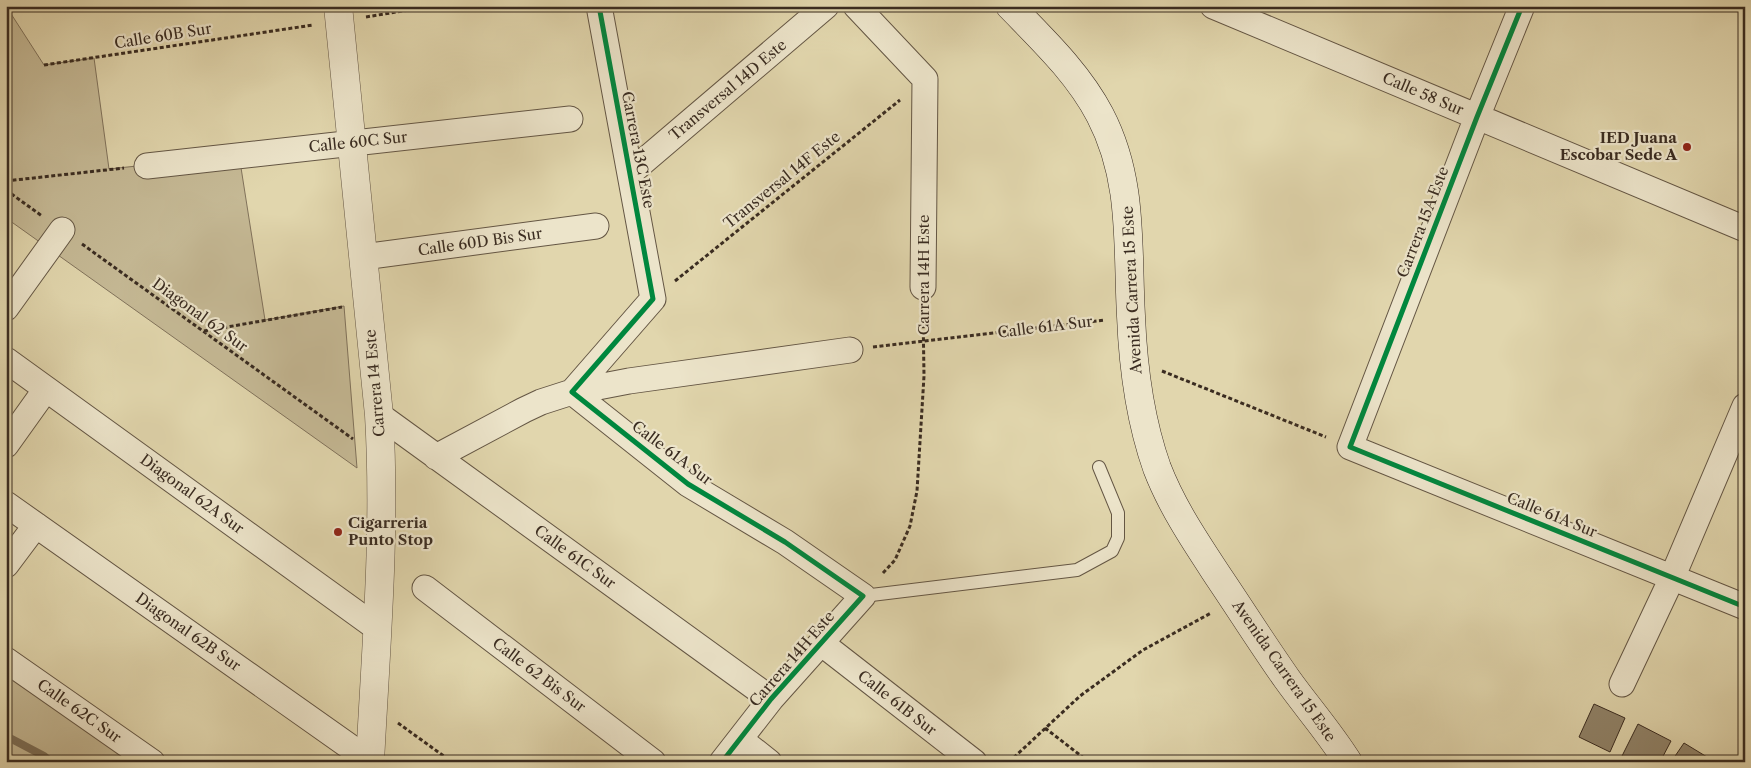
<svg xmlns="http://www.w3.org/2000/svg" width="1751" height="768" viewBox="0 0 1751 768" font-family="'Libre Caslon Text',serif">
	<rect width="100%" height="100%" fill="#e1d6ad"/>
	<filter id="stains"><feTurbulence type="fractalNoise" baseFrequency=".004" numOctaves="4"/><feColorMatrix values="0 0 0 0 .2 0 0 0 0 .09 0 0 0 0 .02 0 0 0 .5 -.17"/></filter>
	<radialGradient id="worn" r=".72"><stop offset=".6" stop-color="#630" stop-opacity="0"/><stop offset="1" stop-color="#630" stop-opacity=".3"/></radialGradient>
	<!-- green -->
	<path fill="#c5b995" stroke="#80725b" d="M6,6L44,65L94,58L109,169L239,155L265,320L344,306L357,468L6,218Z
		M6,668L139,762H6Z"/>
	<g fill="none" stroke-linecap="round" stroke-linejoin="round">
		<!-- stream -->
		<path stroke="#7c6f58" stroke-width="8" d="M6,736L44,756L51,762"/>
	</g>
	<!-- building -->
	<path fill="#91846a" stroke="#3a2c21" d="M1594,704L1625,718L1610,752L1579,737Z
		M1638,724L1671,741L1660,762H1635L1622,756Z
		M1684,743L1712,760L1711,762H1671Z"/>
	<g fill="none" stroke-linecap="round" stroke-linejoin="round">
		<defs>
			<path id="service" d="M863,596L1077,570L1112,551L1118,538V513L1099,467"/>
			<path id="minor" d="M599,6L653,299L572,392L688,484L785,542L863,596L771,699L722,762
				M856,6L925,79L923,287
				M1213,6L1745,229
				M1522,6L1477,117L1350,447L1745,607
				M147,166L570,119
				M630,173L826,6
				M363,257L596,226
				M6,308L62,230
				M6,360L377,628
				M379,415L771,699
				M6,445L46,389
				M436,457L524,410L541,402L572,392L629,381L850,350
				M6,504L370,761
				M6,565L36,525
				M425,588L653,762
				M821,643L974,762
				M6,660L152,762
				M1622,684L1672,578L1745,406
				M741,740L769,762"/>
			<path id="tertiary" d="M338,6L379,415C386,531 376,646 370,762"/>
			<path id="secondary" d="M1010,6C1043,40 1078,73 1100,115C1134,180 1127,246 1131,316C1133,366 1140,420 1157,468C1172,507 1195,541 1218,576C1241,610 1263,645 1287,679C1307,707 1330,733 1348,762"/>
		</defs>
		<!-- service casing -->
		<use href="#service" stroke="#645644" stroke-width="14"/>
		<!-- minor casing -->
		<use href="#minor" stroke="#645644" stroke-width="27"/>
		<!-- tertiary casing -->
		<use href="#tertiary" stroke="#645644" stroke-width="29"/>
		<!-- secondary casing -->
		<use href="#secondary" stroke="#3a2c21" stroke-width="29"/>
		<!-- path -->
		<path stroke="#3a2c21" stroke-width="3" stroke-dasharray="4 2.5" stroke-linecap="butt" d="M366,17L433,6
			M44,65L313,25
			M6,181L124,168
			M6,190L42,216
			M82,244L353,439
			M675,281L900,100
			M204,331L342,307
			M873,347L1105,320
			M1162,371L1326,437
			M883,573L895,560L910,526L917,491L924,376L923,311
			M398,723L452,762
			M1045,728L1089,762
			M1009,762L1080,696L1143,650L1211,613"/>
		<!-- service -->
		<use href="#service" stroke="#ece4ca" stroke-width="12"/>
		<!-- minor -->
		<use href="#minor" stroke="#ece4ca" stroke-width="25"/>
		<!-- tertiary -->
		<use href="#tertiary" stroke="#ece4ca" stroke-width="28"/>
		<!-- secondary -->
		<use href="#secondary" stroke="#ece4ca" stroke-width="28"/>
		<defs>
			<path id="cycleway" d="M599,6L653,299L572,392L688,484L785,542L863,596L771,699L722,762
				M1522,6L1477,117L1350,447L1745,607"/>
		</defs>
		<!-- cycleway casing -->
		<use href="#cycleway" stroke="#ece4ca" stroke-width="8"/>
		<!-- cycleway -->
		<use href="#cycleway" stroke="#00873e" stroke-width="5"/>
	</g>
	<!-- markers -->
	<g fill="#8f2418" stroke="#ece4ca" stroke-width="2">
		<circle cx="1687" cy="147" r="5"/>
		<circle cx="338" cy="532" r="5"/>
	</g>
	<g text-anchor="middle" stroke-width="4.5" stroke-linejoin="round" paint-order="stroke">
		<!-- street labels -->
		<g font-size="15" fill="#3a2c21" stroke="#ece4ca">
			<text transform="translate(163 36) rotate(-9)" y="5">Calle 60B Sur</text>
			<text transform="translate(728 90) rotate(-40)" y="5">Transversal 14D Este</text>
			<text transform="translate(1423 94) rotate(23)" y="5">Calle 58 Sur</text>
			<text transform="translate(358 142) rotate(-6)" y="5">Calle 60C Sur</text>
			<text transform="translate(638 150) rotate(79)" y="5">Carrera 13C Este</text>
			<text transform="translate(782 180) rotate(-39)" y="5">Transversal 14F Este</text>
			<text transform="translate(1423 222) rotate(-69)" y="5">Carrera 15A Este</text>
			<text transform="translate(480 242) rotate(-8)" y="5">Calle 60D Bis Sur</text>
			<text transform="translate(924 275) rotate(-90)" y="5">Carrera 14H Este</text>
			<text transform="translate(1132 290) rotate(-93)" y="5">Avenida Carrera 15 Este</text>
			<text transform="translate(200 315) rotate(36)" y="5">Diagonal 62 Sur</text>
			<text transform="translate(1045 327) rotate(-7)" y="5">Calle 61A Sur</text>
			<text transform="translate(375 383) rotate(-95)" y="5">Carrera 14 Este</text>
			<text transform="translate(672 453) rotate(37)" y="5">Calle 61A Sur</text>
			<text transform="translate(192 494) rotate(36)" y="5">Diagonal 62A Sur</text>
			<text transform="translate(1552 515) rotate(22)" y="5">Calle 61A Sur</text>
			<text transform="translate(575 557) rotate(36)" y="5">Calle 61C Sur</text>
			<text transform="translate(188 632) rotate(35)" y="5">Diagonal 62B Sur</text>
			<text transform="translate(792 659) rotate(-49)" y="5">Carrera 14H Este</text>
			<text transform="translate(1284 671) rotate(55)" y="5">Avenida Carrera 15 Este</text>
			<text transform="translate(539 675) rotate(37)" y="5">Calle 62 Bis Sur</text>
			<text transform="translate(897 703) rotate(38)" y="5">Calle 61B Sur</text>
			<text transform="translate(79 711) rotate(35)" y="5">Calle 62C Sur</text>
		</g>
		<!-- poi labels -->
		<g font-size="15" font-weight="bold" fill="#3a2c21" stroke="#ece4ca" text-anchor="end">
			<text x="1677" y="143">IED Juana<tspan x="1677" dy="17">Escobar Sede A</tspan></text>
			<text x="348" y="528" text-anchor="start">Cigarreria<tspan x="348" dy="17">Punto Stop</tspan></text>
		</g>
	</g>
	<!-- margin -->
	<rect width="1751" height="768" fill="none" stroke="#e1d6ad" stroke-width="25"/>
	<rect x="8" y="8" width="1736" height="753" fill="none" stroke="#3a2c21" stroke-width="2.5"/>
	<rect x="12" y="12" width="1726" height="743" fill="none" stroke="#3a2c21"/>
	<rect width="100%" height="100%" filter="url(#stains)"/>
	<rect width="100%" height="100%" fill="url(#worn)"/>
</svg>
